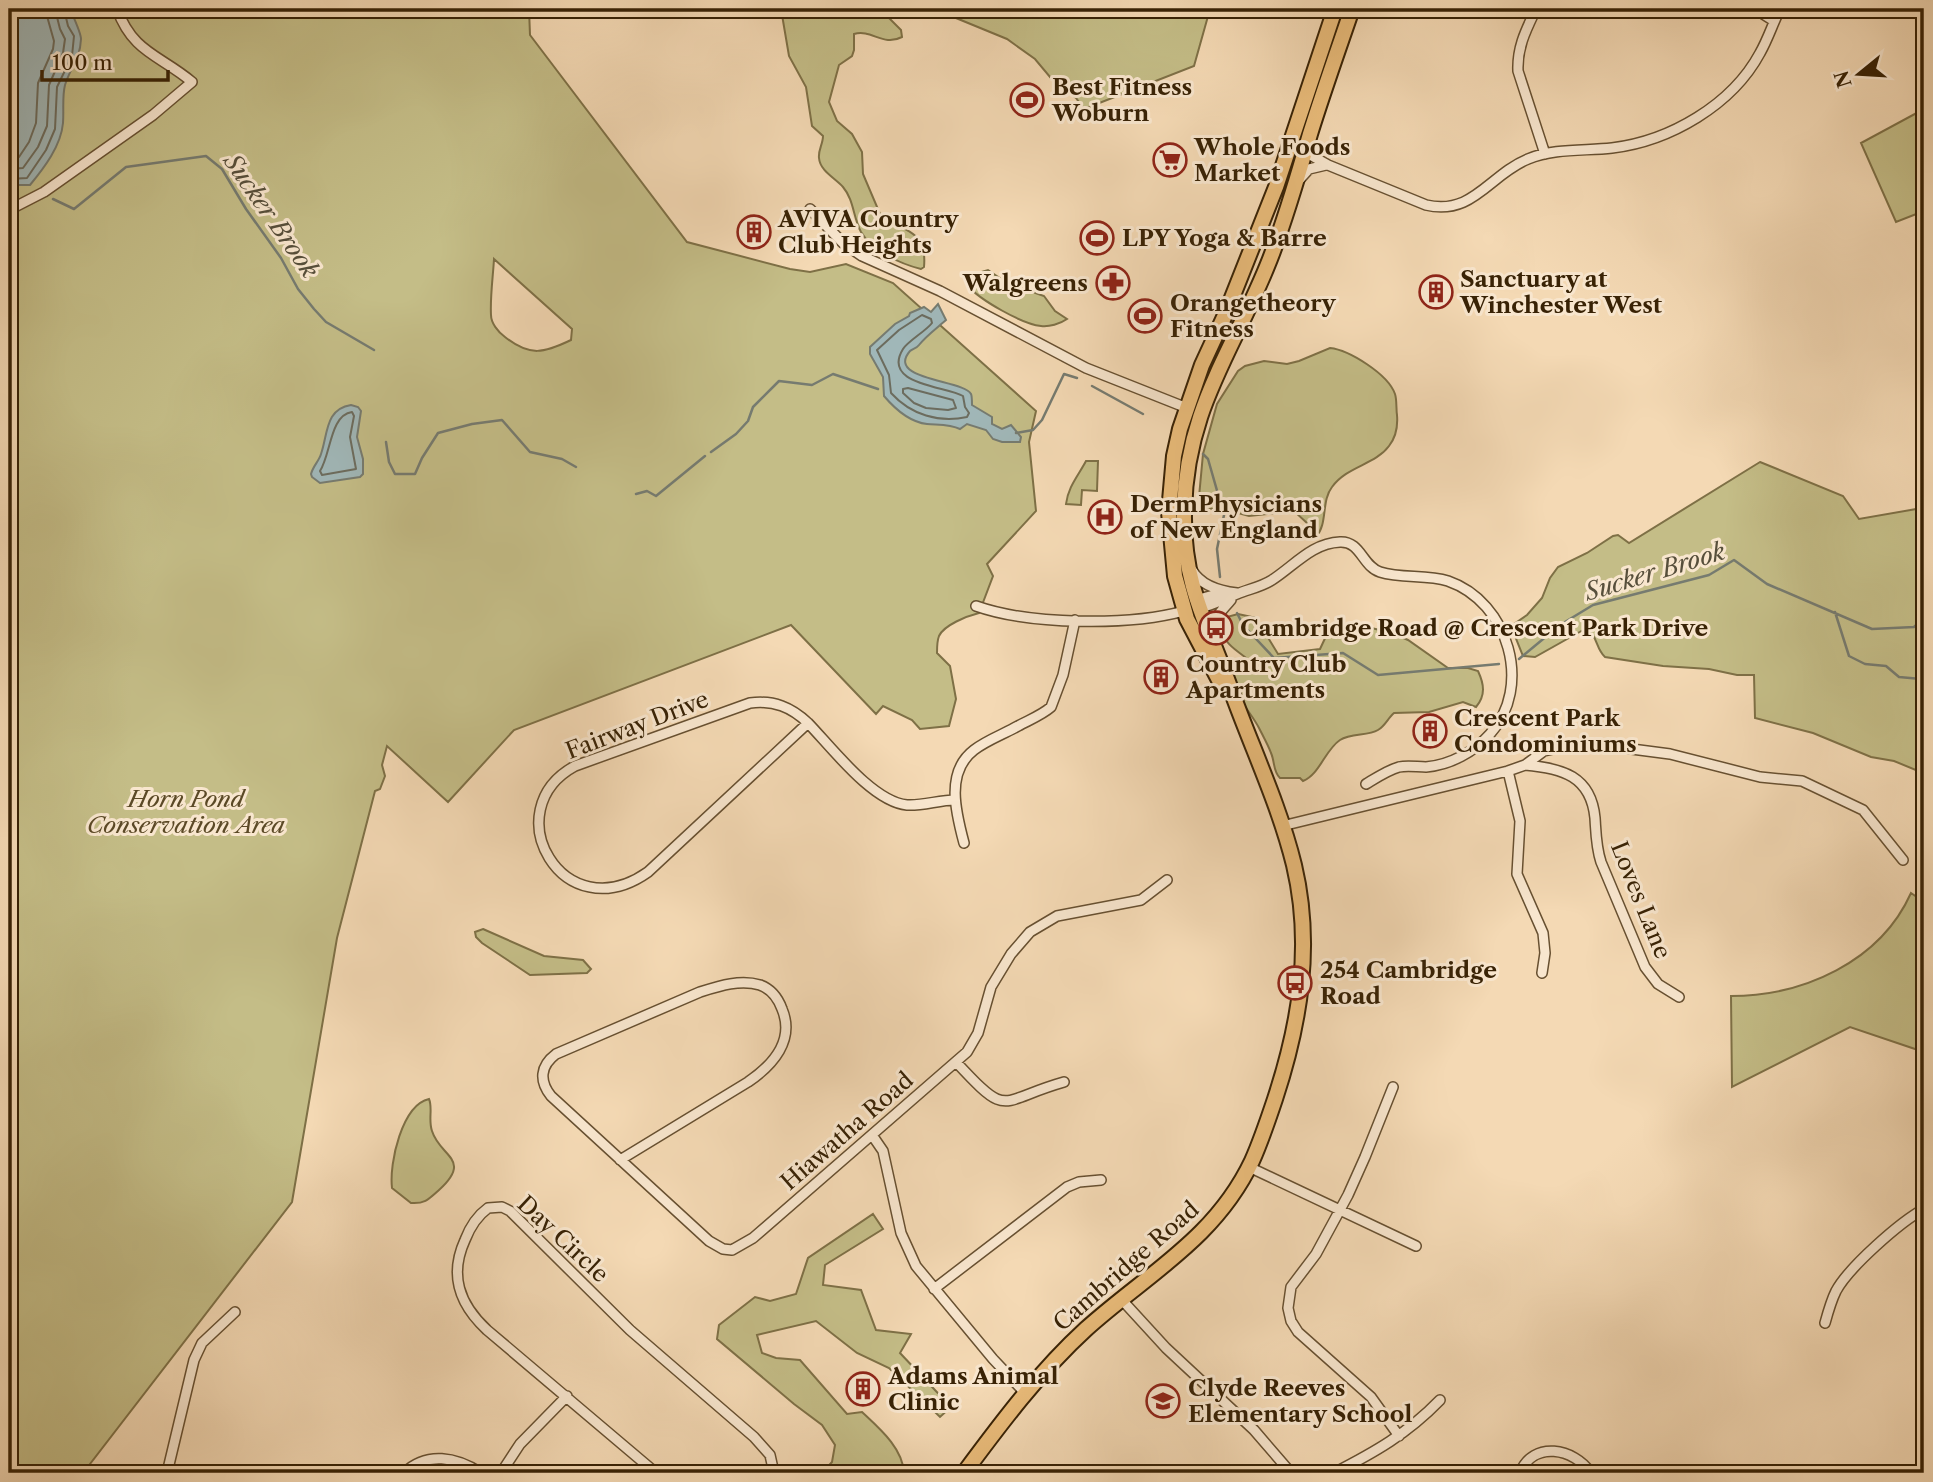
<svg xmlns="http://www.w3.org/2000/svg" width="1933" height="1482" viewBox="0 0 1933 1482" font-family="'Libre Caslon Text',serif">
	<rect width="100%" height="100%" fill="#f4d9b4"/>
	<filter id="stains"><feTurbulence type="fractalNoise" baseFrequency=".00286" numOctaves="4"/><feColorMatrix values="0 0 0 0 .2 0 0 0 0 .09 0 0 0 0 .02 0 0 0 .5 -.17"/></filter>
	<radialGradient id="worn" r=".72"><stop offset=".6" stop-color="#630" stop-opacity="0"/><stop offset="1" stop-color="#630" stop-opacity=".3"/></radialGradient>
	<!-- green -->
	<path fill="#c4bd87" stroke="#7e7046" stroke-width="2" fill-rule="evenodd" d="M9,9H529L530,35L687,242L790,269L810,272L846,264L893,283L1036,411L1029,442L1036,511L987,564L993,576L979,613C967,616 944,625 939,636C937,641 937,648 937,653L950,666L956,699L949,726L920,729L912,720L883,706L876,714L791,625L514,730L448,802L387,746L382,765L385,776L380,789L375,791L337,938L292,1202L83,1473H9ZM494,259L572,329L571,340C544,353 530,357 505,337C498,332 491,323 491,315C490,297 493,277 494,259Z
		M781,9H880L901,30L902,37C883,47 872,29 854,34V50L852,56L839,65L829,102L837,121L852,134L862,152L863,174L883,221C910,230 927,235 924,267L921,269C901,264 872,251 861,232C853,217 854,200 843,187C835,178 820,171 819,158C818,150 823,144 823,136L812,126L806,87L789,56Z
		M934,9H1210L1194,66L1084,109L1076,98L1055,83L1035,59L1007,39Z
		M1924,109V211L1896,222L1861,143Z
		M988,270L1007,283L1044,296L1055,311L1067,319C1060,324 1049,327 1041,326C1022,324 980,300 968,286L974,274Z
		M1330,348C1349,350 1388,374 1395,394C1397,400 1396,409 1397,415C1398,427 1396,437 1389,446C1375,465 1347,466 1332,487C1321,501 1328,524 1316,537L1310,532L1307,523L1294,511L1249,516L1227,510L1218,511L1206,507L1199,497L1203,454L1217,404L1238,371L1245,366L1264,361L1287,364L1299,361Z
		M1086,461H1098L1097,491L1082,490L1081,505L1066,504C1068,487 1078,476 1086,461Z
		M1760,462L1843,496L1859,519L1922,508L1924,516L1923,773L1894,761L1871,757L1813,733L1755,718L1754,675H1737L1709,669L1663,666L1605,657C1595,648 1598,634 1585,629L1535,657L1523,656L1511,626L1527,615L1542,598L1550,578L1558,567L1587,553L1613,536L1618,535L1629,543Z
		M1238,614L1256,618L1278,654L1320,649L1328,632L1337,625L1355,624L1392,633L1408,640L1448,668H1468L1478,671C1484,684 1486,695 1476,707L1463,702L1429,712L1394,713C1388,718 1385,726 1378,730C1368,736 1351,733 1340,740C1325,750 1320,774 1303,781L1300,778H1280C1273,772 1275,762 1271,753C1268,745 1263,736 1259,728C1251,712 1231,693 1233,675L1239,670L1255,673L1253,663C1238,651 1225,646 1219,626L1223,618Z
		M1911,893L1924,902V1052L1850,1027L1732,1087L1731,996C1803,996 1880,962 1911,893Z
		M483,929L544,956L583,960L591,969L587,973L530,975L482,943L476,937L475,932Z
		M429,1099C433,1108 428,1120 432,1131C440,1157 473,1159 439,1190C429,1199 425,1204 411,1203L392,1188C389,1163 402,1105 429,1099Z
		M873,1214L883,1229L825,1265L823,1285L861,1290L876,1330L911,1334L900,1353L951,1407L940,1417L889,1368L857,1353L816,1321L757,1335L762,1353L776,1358L800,1360L847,1414L862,1412C879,1428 903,1448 904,1473H822L832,1462L835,1445L822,1425L794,1404L717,1339L719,1325L755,1297L770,1301L796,1294L808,1258Z"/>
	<!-- water -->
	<path fill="#a0b7b8" stroke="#767b70" stroke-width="2" d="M9,9H70C73,16 81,33 81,39C80,60 71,66 65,85C62,97 64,110 63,123C61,146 44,168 30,185H11L9,188Z
		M938,304L946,320C937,328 926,336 919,345C917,348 912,349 910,351C885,380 964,380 971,394C972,396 972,402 972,405L992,417V424L1002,429L1011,425L1021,437L1020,442H1002L993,439L986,430L967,424L960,429C950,424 938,425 927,424C909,422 895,409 884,396L883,377L870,354V347L895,324L909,316L910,313L924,307L931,312Z
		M351,405L358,407L361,411L357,437L363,459V474L360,477L320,483L312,477L311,474C313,466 319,461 321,454C328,434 325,409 351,405Z"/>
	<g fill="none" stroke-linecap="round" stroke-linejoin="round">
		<!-- shore -->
		<path stroke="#6c6c5e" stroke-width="2" d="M9,159L19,157L29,142L36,123L38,83L53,49L54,41L45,9
			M9,169L23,168L38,147L47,126L49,85L63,53L65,39L60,29L55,9
			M9,179L27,178L46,150L55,129L57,87L72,56L74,36L68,26L64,9
			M922,315L931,319L932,323C926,331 908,341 903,349C881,385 946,386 963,396L965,407L969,413L967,417C939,423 911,415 891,393L889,375L877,350L899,330Z
			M908,388L953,400L956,408L948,410L926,408L914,403L903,393V389Z
			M352,412L354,416L350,437L356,469L322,475L320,471C331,454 330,415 352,412Z"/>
		<!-- stream -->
		<path stroke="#767b70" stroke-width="2.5" d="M53,199L74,209L126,167L206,156L222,169L246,209L281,258L298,289L314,309L326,322L374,350
			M1092,386L1143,414
			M1016,433L1033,430L1042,420L1064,374L1077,378
			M386,442L389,462L395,474H415L422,458L438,433L472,424L502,420L530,452L562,459L576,467
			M711,452L736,434L748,421L753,407L779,381L812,385L833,374L878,389
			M1203,454L1208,459L1224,515L1217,549L1220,577
			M636,494L647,491L656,496L705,456
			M1835,612L1849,656L1865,664L1886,666L1899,677L1921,679L1924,684
			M1237,613L1243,625L1274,658L1343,653L1378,675L1499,664
			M1519,659L1560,625L1593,605L1709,575L1734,560L1767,584L1872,629L1914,627L1924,618"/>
		<defs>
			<path id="minor" d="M1536,9C1526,30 1517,47 1518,71L1545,154
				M1755,9L1774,21
				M1305,152L1328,165L1426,205C1473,216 1489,175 1528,159C1554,148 1585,151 1612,148C1670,141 1732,105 1760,53C1768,39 1773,23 1780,9
				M1300,179L1309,169L1326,165
				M810,209L843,243L862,256L940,291L1086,368L1187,408
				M9,210L44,192L61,180L153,115L192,82C160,55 133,53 117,9
				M1192,570C1201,586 1219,591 1237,593
				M1195,600L1225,592
				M976,606C1030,625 1129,626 1184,611
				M1198,609C1213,605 1224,599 1237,594C1249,589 1261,587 1272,580C1294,566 1312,543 1340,542C1361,541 1362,566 1380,572C1402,579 1426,574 1448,581C1509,602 1533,687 1490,734C1474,752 1450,765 1426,767C1417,767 1408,765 1399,767C1388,770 1376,778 1366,784
				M1211,635C1212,620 1221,611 1231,600
				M808,723C791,707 774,700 750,703L575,766C494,810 563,932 648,872L808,723C832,748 873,802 907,805C923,806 939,800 955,800
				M1525,765C1562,768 1591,776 1595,818C1596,833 1596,847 1601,862L1645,967L1658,984L1679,997
				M1508,771L1520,821L1517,874L1543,933L1545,953L1542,973
				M1282,826L1508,771L1525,765L1544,751L1562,747L1601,745L1670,754L1760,777L1802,781L1863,810L1903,860
				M964,843C956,813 945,772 974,750C987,740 1004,734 1018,726C1029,720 1042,715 1051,707L1063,675L1075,620
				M956,1062C1010,1120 997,1101 1064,1082
				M1393,1087L1365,1157L1348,1195L1316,1254L1291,1287L1288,1308L1291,1321L1298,1332L1371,1397L1399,1436
				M872,1135L883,1151L901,1233L916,1266L993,1359L1026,1394
				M620,1160L748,1082C773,1065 795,1040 782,1009C778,998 771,989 760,985C740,979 719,986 700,992L556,1054C540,1066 539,1081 551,1096L709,1241L723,1249L732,1250L753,1238L967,1052L978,1033L991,987L1011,954L1030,932L1057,916L1141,900L1167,880
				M1249,1167L1416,1246
				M934,1289L1067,1187L1079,1182L1101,1180
				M1122,1300L1166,1348L1254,1430L1291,1473
				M1825,1323C1828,1312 1831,1301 1836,1291C1849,1267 1900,1222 1924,1209
				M167,1473L194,1360L202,1343L235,1312
				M404,1473C427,1451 456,1457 481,1473
				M501,1473L520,1444L567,1396
				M656,1473L487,1330C459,1304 449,1275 465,1240C470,1227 477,1216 488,1208L502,1207L510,1211L630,1330L754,1437L770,1455L774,1473
				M1334,1473C1375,1452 1407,1434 1440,1400
				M1520,1473C1533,1440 1574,1448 1591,1473"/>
			<path id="trunk" d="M1219,680L1187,619L1175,576L1169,512L1174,456L1180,429L1202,365L1226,313L1276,187L1335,9
				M964,1473C1001,1423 1040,1371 1086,1329C1147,1274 1215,1239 1252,1161C1261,1141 1268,1120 1275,1099C1300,1023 1313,945 1294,865C1279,804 1251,746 1230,687C1207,624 1183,584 1184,514C1185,408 1234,351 1270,259C1286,218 1298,176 1310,134C1323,92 1338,50 1352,9"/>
		</defs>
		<!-- minor casing -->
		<use href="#minor" stroke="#675031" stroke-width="12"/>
		<!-- trunk casing -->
		<use href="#trunk" stroke="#382205" stroke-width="18"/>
		<!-- minor -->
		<use href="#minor" stroke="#f8e6ce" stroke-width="9"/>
		<!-- trunk -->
		<use href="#trunk" stroke="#eabc7a" stroke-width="14"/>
	</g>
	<!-- icons -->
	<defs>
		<symbol id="stadium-ring" viewBox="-11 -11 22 22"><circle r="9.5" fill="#f8e6ce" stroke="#8f2418" stroke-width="1.5"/><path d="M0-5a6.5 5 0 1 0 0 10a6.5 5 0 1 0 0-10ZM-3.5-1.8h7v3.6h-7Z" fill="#8f2418"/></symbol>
		<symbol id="supermarket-ring" viewBox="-11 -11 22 22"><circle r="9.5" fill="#f8e6ce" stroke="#8f2418" stroke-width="1.5"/><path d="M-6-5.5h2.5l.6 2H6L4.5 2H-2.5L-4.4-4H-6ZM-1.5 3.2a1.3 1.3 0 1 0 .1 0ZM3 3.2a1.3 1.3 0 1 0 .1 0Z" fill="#8f2418"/></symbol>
		<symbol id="building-ring" viewBox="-11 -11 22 22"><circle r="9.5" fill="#f8e6ce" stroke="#8f2418" stroke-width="1.5"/><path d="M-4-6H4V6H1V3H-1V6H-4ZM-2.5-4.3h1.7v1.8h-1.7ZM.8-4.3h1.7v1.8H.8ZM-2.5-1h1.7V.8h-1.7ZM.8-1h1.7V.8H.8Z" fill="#8f2418"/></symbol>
		<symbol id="pharmacy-ring" viewBox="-11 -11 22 22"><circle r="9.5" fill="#f8e6ce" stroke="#8f2418" stroke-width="1.5"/><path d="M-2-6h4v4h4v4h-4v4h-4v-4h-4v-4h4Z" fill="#8f2418"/></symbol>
		<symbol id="hospital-ring" viewBox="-11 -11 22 22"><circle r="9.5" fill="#f8e6ce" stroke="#8f2418" stroke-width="1.5"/><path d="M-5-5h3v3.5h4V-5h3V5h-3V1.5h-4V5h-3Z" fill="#8f2418"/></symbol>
		<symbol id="bus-ring" viewBox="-11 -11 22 22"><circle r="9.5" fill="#f8e6ce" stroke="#8f2418" stroke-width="1.5"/><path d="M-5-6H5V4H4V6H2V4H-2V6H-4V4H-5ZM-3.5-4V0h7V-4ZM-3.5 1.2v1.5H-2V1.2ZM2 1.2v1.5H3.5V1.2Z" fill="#8f2418"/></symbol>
		<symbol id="school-ring" viewBox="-11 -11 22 22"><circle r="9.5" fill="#f8e6ce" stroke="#8f2418" stroke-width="1.5"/><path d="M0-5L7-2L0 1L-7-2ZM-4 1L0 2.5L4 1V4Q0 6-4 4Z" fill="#8f2418"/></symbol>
	</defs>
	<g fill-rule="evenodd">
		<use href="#stadium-ring" x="1008" y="81" width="38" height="38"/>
		<use href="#supermarket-ring" x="1151" y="141" width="38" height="38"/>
		<use href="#building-ring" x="735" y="213" width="38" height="38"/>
		<use href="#stadium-ring" x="1078" y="219" width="38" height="38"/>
		<use href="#pharmacy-ring" x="1094" y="264" width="38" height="38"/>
		<use href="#building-ring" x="1417" y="273" width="38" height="38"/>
		<use href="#stadium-ring" x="1126" y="297" width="38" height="38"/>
		<use href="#hospital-ring" x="1086" y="498" width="38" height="38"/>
		<use href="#bus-ring" x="1197" y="609" width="38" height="38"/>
		<use href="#building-ring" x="1142" y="658" width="38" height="38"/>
		<use href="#building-ring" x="1411" y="712" width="38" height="38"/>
		<use href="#bus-ring" x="1276" y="964" width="38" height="38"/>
		<use href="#building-ring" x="844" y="1370" width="38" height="38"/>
		<use href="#school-ring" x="1144" y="1382" width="38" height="38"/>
	</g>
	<g text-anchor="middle" stroke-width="6" stroke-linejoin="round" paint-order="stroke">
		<!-- poi labels -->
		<g font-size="23" font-weight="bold" fill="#382205" stroke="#f8e6ce" text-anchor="start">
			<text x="1052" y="95">Best Fitness<tspan x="1052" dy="26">Woburn</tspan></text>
			<text x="1194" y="155">Whole Foods<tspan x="1194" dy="26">Market</tspan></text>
			<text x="778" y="227">AVIVA Country<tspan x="778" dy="26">Club Heights</tspan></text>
			<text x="1122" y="246">LPY Yoga &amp; Barre</text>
			<text x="1460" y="287">Sanctuary at<tspan x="1460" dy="26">Winchester West</tspan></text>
			<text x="1088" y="291" text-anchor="end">Walgreens</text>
			<text x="1170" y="311">Orangetheory<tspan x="1170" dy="26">Fitness</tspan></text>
			<text x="1130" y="512">DermPhysicians<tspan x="1130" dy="26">of New England</tspan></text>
			<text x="1240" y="636">Cambridge Road @ Crescent Park Drive</text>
			<text x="1186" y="672">Country Club<tspan x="1186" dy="26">Apartments</tspan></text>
			<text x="1454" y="726">Crescent Park<tspan x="1454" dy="26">Condominiums</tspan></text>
			<text x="1320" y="978">254 Cambridge<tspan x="1320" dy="26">Road</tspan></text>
			<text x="888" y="1384">Adams Animal<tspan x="888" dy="26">Clinic</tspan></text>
			<text x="1188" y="1396">Clyde Reeves<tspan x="1188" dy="26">Elementary School</tspan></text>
		</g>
		<!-- street labels -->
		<g font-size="23" fill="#382205" stroke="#f8e6ce">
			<text transform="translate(637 725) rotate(-21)" y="8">Fairway Drive</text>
			<text transform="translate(1641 900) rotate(68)" y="8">Loves Lane</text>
			<text transform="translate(847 1131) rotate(-41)" y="8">Hiawatha Road</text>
			<text transform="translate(563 1239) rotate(43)" y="8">Day Circle</text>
			<text transform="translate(1126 1266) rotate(-41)" y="8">Cambridge Road</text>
		</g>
		<!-- park labels -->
		<g font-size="23" font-style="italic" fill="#5b4926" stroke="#f8e6ce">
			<text x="186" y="807">Horn Pond<tspan x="186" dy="26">Conservation Area</tspan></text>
		</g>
		<!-- water labels -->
		<g font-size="24" font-style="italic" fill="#574f3b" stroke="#f8e6ce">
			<text transform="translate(271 216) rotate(55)" y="8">Sucker Brook</text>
			<text transform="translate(1655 572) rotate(-17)" y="8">Sucker Brook</text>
		</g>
	</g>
	<!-- margin -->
	<rect width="1933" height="1482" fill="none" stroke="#f4d9b4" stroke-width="35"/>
	<rect x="10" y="10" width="1912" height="1461" fill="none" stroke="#382205" stroke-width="3.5"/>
	<rect x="18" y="18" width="1898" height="1447" fill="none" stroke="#382205" stroke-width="2"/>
	<!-- north arrow -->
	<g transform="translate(1859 74) rotate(252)" stroke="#f8e6ce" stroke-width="5" paint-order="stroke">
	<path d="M0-5L12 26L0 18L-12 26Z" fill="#382205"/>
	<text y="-10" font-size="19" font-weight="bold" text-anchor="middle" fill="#382205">N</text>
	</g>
	<!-- scale -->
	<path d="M42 70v10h126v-10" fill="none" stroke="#382205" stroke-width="3.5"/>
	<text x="52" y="70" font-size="21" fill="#382205" stroke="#f8e6ce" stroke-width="5" paint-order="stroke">100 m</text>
	<rect width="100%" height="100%" filter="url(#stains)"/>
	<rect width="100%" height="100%" fill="url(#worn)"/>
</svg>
